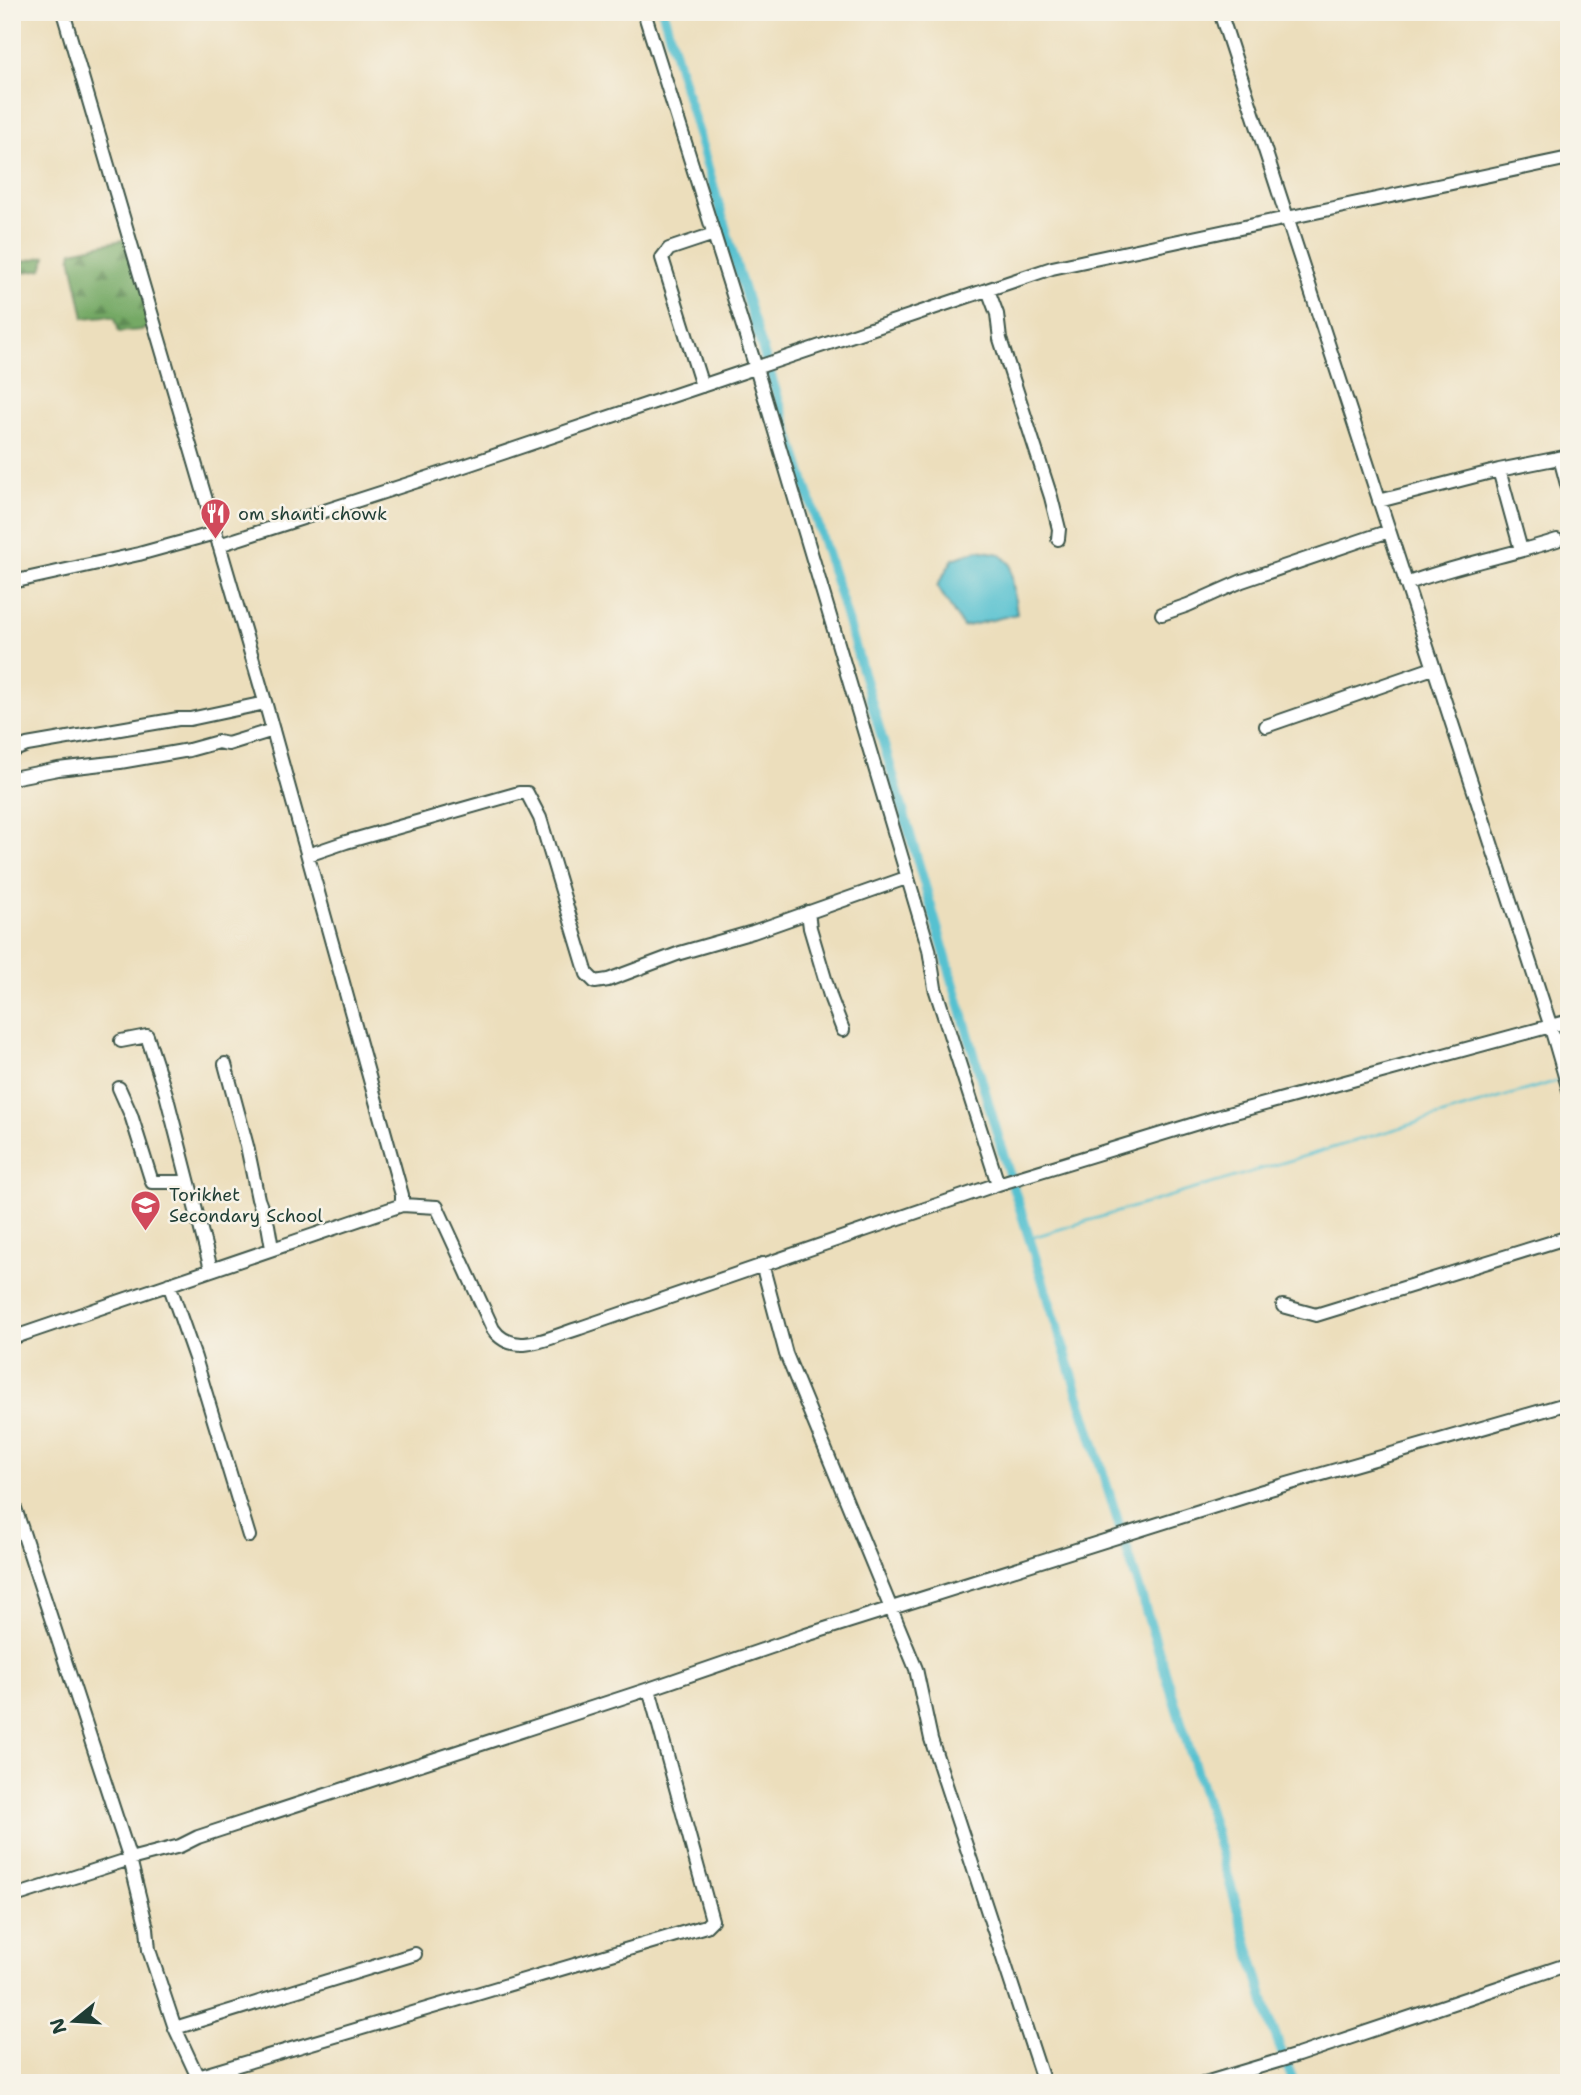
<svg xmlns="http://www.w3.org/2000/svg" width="1581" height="2095" viewBox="0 0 1581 2095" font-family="'Shantell Sans',sans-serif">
	<defs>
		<pattern id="forest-firs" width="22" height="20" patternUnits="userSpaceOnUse" patternTransform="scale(1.75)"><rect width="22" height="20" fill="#75a965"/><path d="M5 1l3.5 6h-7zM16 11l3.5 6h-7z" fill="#5f8b54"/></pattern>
	</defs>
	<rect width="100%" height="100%" fill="#f7f3e8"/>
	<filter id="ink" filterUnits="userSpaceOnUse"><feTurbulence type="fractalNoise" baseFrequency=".0143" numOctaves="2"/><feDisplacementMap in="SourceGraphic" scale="14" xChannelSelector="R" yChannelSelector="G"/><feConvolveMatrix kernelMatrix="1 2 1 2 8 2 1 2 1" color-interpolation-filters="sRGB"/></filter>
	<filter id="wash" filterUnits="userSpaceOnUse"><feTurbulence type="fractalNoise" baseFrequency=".00686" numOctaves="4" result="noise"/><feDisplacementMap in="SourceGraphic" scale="28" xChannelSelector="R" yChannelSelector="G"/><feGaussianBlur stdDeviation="1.57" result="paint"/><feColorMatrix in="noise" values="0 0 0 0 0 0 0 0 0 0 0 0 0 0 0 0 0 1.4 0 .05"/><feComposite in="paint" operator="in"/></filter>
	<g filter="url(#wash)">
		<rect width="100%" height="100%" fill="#ecdebc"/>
		<!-- forest -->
		<path fill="url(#forest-firs)" stroke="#4a734c" stroke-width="2" d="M127,239L153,325L141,330L119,332L115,318L106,316L84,318L71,256L72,251Z
			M46,256L42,269L12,274V264Z"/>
		<!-- water -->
		<path fill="#56c1d0" stroke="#3a7f82" stroke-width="2" d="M978,550L1000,554L1010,564L1017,614L963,627L937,586L953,559Z"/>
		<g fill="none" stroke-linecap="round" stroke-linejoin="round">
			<!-- stream -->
			<path stroke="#56c1d0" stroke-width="2.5" d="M1030,1238L1560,1080"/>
			<!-- canal -->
			<path stroke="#56c1d0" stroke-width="10" d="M663,12L736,265L842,601L1007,1167L1210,1815L1272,2027L1294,2083"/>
		</g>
	</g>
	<g filter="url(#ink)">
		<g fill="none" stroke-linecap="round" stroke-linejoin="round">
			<defs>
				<path id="minor" d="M644,12L756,368L929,949L935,988L998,1184
					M1220,12L1549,1021L1569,1090
					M988,290L997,314L1000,339L1051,497L1059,529L1058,539
					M702,386L662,258L669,249L714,234
					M1560,458L1569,492
					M1499,470L1521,550
					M1379,501L1499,470L1569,456
					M219,545L458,468L1052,268L1569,158
					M12,582L139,554L215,533
					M1406,584C1455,565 1507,556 1557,540
					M1162,614L1188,605L1242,581L1389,531
					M1266,726L1433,668
					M12,751L27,745L178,719H190L265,703
					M12,778L58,769L120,762L189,750L218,742L228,744L273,730
					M308,855L346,842L519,793H527L540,818L587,974L595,982L608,980L680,953L753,932L906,878
					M808,912L810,928L831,999L843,1030
					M121,1041L147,1036L166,1094L211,1269
					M225,1064L247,1146L258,1199L268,1225L272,1248
					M119,1088L131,1115L152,1182H188
					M402,1205L437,1207L493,1329C513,1359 552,1336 580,1328L998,1184L1224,1115L1569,1021
					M762,1264L786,1354L916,1669L931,1739L1044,2083
					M169,1284L195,1358L249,1536
					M1283,1306L1316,1315L1569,1237
					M12,1338L402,1205V1195L264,698L63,12
					M12,1499L130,1859L147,1928L149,1950L175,2028L200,2082
					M12,1897L130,1859L180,1846L198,1837L649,1689L806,1635L1263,1491L1569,1403
					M175,2028L415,1954
					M197,2077L706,1926L712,1920L649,1689
					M1205,2083L1298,2055L1569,1964"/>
			</defs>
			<!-- minor casing -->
			<use href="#minor" stroke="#3e5548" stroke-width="16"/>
			<!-- minor -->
			<use href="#minor" stroke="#fff" stroke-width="12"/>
		</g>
	</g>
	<!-- icons -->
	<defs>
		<symbol id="restaurant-pin" viewBox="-11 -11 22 30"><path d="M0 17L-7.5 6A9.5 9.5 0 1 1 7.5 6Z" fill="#d1495b" stroke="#f7f3e8"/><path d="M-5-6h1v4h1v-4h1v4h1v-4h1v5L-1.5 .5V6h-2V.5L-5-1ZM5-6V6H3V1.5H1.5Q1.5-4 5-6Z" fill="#fff"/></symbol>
		<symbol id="school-pin" viewBox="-11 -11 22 30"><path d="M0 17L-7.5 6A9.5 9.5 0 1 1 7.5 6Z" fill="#d1495b" stroke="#f7f3e8"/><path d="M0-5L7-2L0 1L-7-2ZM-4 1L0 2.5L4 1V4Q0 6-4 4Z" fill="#fff"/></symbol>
	</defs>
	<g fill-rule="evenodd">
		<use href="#restaurant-pin" x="198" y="496" width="35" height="47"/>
		<use href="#school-pin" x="128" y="1188" width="35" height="47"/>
	</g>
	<g text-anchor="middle" stroke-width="5" stroke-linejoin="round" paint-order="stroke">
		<!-- poi labels -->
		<g font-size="18" fill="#1f3d34" stroke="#f7f3e8" text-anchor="start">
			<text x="238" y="520">om shanti chowk</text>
			<text x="169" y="1201">Torikhet<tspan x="169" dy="21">Secondary School</tspan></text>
		</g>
	</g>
	<!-- margin -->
	<rect width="1581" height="2095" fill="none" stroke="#f7f3e8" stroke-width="42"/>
	<!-- north arrow -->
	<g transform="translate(74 2021) rotate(252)" stroke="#f7f3e8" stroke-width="5" paint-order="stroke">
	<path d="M0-5L12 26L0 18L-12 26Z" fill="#1f3d34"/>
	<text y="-10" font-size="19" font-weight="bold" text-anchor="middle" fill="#1f3d34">N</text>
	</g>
</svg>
